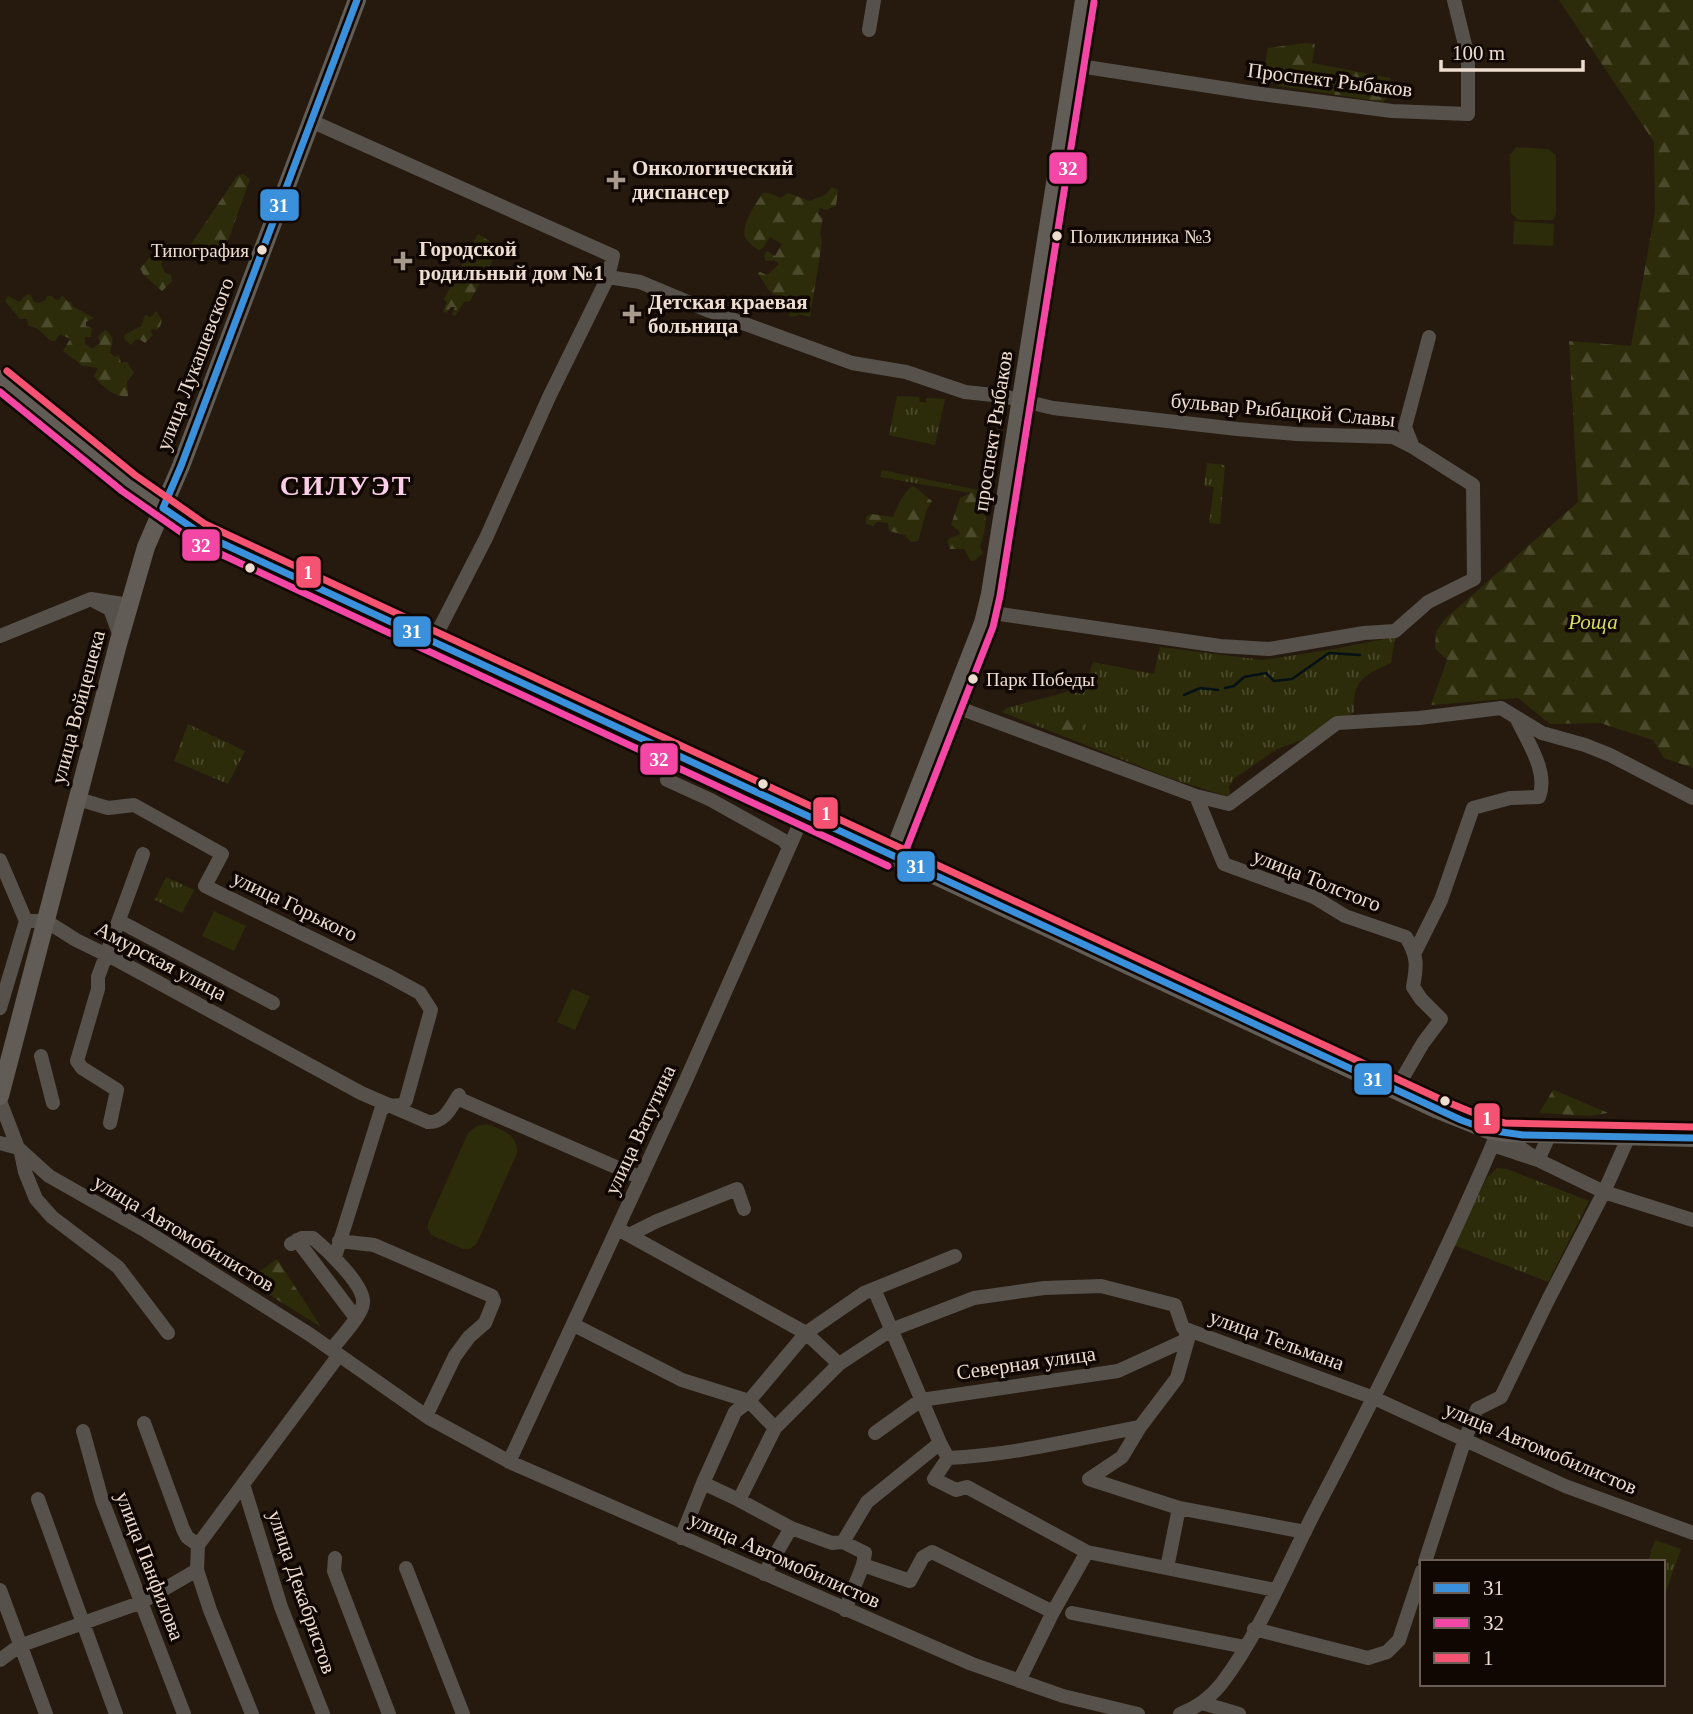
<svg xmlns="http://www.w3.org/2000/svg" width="1693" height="1714" viewBox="0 0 1693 1714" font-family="'Times New Roman',serif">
	<defs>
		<pattern id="grass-tufts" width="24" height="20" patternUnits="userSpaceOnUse" patternTransform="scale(1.75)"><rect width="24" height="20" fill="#2d2c0a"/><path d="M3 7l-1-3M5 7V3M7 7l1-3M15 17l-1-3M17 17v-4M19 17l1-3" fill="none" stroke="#4c4a2d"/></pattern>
		<pattern id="forest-firs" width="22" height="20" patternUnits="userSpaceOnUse" patternTransform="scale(1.75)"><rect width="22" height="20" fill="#2d2c0a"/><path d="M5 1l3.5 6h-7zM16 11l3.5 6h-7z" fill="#4c4a2d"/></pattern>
	</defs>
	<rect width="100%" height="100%" fill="#261a0e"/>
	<!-- grass -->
	<path fill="url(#grass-tufts)" d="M897,396L919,397L920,402L926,403V398L945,399L935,445L889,435Z
		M1207,463L1225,465L1220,524L1209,523L1214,487L1204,486Z
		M882,470L978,490L977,494L880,477Z
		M1395,637L1391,663C1364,675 1352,680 1354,713L1324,725L1310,737L1277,749L1235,778L1229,786L1230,794L1227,796L1172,779L1002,712L1007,708L1070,691L1082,694L1093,662L1154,674L1160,647L1263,660L1334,649Z
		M188,724L245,751L228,784L174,761Z
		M166,877L194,890L182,913L155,900Z
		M1497,1168L1507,1169L1589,1201L1548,1282L1454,1245L1486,1179Z
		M1655,1540L1681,1549L1664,1597L1663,1562H1648Z"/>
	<!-- forest -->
	<path fill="url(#forest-firs)" d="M1559,0H1693V768L1664,758L1653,740L1600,723L1550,724L1518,698L1431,705L1447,660L1435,648L1436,632L1445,619L1578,502L1569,341L1631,346L1655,212L1654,142Z
		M1305,43L1315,44L1312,63L1390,78L1386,100L1383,102L1279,86L1267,81L1263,74L1268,48Z
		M243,174L250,179L222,258H199L187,250L237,176Z
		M832,187L838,190L836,206L826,210L820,208L818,214L823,218L820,234L822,242L810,317L799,314L794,317L789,316L791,306L799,303L788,297L781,302L768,289L758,273L760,272L767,275L779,264L774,260L766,261L764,256L767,251L775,256L782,244L770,237L763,248L758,250C754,246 747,242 745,237C741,225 756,203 763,193H768L781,198L788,193L810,201L825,195Z
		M478,234L494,244L491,252L495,256L470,301L464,302L455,316L452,314L455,307H451L446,313L443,311L447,303L444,299Z
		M162,246L168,252L161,264L165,273L171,275L172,281L162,291L143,274L140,268L153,254V249L156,247L158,250Z
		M30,294L34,302L39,303L46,300L47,296H52L54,299L59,300L62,295L68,302L71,301L72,306L94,318L86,322V326L92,328L91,337H85V343L92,349L100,343L98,336L105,330C116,337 112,343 110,353L115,357L119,355L121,363L127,362L134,373L127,382L128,396C115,398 101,386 94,376L98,368L83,366L63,351L70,339L60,334L55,341H51L38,329L28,325L27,319H20L5,301L8,296L19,302L26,295Z
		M156,311C162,319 164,322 157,330L153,329L150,331L153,335L145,343L139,339L135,340L131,345L125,340L124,335L141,326L145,315L151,317Z
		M913,486L932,501L927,509L918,541L911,542L905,535L889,531L888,523L877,522L873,526L866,524V517L871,514L893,517C898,506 903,492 913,486Z
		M975,491L983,495C987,512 987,530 980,546L983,553L974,561H971L964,549H950L947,541L951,537L960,535L959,531L951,525L960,498Z
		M1074,713L1079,715L1083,723L1079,734L1082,739L1080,741L1063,736L1057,730L1060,719Z
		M1553,1090H1554L1608,1113L1590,1116L1539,1113Z
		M277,1259L321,1327L247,1281Z"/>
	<!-- pitch -->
	<path fill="#2d2c0a" d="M1516,147L1548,149L1556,155V214L1553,220H1518L1511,213L1510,155Z
		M1514,221L1554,224L1553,246L1513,244Z
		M214,911L246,926L234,951L202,936Z
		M572,989L590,996L575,1030L557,1022Z
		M487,1124C502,1130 518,1134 517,1153L477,1243L470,1249H463L431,1235L428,1229V1223L468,1133L477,1126Z"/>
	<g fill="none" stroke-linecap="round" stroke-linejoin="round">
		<!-- stream -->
		<path stroke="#061115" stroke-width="2.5" d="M1225,688L1234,686L1244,677L1266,673L1274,681L1292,679L1329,653L1360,655
			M1184,695L1200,688L1218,690"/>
		<!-- minor -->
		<path stroke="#57514c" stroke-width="14" d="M869,30L874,0
			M1073,65L1254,93L1392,111L1468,114V57L1454,0
			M311,121L613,256L608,277L549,397L486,538L433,641
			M608,277L640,282L707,310L852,363L906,372L965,392L1003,396L1053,408L1237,429L1296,434L1393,437L1413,447L1473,485L1474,579L1428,602L1395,631L1364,633L1269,649L1220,646L986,612
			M1413,447L1405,427L1429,337
			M96,602L110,609L120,636
			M0,636L91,599L129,605
			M951,705L1196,796L1224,864L1314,897L1345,916L1406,937C1418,957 1417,965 1413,987L1421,999L1441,1019L1423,1043L1395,1091
			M667,780L711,800L783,840L789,847
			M1196,796L1229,804L1337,723L1419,718L1501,708L1542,733L1585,745L1610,755L1693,798
			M78,799L108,808L134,805L222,854L205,886L387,975L420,993L431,1010L406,1100L403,1105L387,1106L381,1110L335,1257
			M0,860L26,921
			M119,921L273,1003
			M1415,952L1441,900L1473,808L1510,798L1539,797C1549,772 1527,741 1517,719
			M0,1008L26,921H46L76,940L119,961L361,1093L428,1122C445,1123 451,1107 459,1095
			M41,1056L53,1103
			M457,1098L641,1178
			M0,1101L18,1148L49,1176L146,1231L309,1334L429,1418L512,1463L972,1664L1063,1696L1138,1714
			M110,1123L117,1090L82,1068L77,1061L98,989V977L143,854
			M0,1143L18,1148
			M1493,1145L1538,1160L1604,1192L1693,1220
			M21,1153L25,1172L36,1199L52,1217L118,1267L168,1333
			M1538,1160L1549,1136
			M618,1229L806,1333L839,1364
			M631,1234L657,1221L737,1189L744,1209
			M297,1240L356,1318
			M339,1241L374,1245L492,1296L494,1301L485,1323L469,1337L455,1356L426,1416
			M291,1244L302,1238H313C326,1249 365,1285 363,1303C362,1316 340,1338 332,1349
			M574,1325L682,1380L749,1401L775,1428
			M144,1423L183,1529L187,1537L198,1545
			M83,1431L102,1500L184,1714
			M875,1433L921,1400L1118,1371L1188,1339
			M940,1443L948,1458L934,1479L956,1490L967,1487L1087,1552
			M948,1458C1013,1455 1077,1439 1140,1427
			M509,1462L686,1080L804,814
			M703,1483L735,1412L749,1401L806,1333L864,1293L955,1256
			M243,1484L281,1607L323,1714
			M38,1499L116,1714
			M739,1500L791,1528L832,1543L843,1542L865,1553L863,1565L910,1581L923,1557L932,1552L1053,1612
			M1179,1508L1089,1479L1122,1457L1140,1427L1177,1378L1188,1339L1186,1335
			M681,1538L703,1483L739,1500L775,1428L839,1364L891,1330L974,1298L1044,1288L1101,1286L1175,1305L1183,1328L1374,1398L1565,1486L1693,1533
			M843,1542L867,1502L940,1443L874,1289
			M335,1558L334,1571L389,1714
			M1425,1562L1465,1439L1477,1409L1501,1397L1549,1298L1604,1192L1629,1136
			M406,1568L463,1714
			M1167,1568L1179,1508L1305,1532
			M197,1570L210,1610L252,1714
			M764,1574L791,1528
			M0,1590L46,1714
			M845,1610L863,1565
			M1072,1613L1245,1647
			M1254,1629L1368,1658L1387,1652L1399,1640L1422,1571
			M0,1660L19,1646L142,1602L197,1570L198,1545L339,1355
			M1019,1681L1053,1612L1087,1552L1275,1590
			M1202,1703L1239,1714
			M1180,1714C1196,1708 1211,1697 1222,1683C1259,1634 1285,1570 1313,1515C1379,1389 1443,1262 1498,1132L1538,1160"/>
		<!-- major -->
		<path stroke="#615c55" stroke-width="18" d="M0,379L129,483L200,533L1438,1110L1488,1130L1504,1133L1693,1138
			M892,856L983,623L990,594L1084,0
			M0,1096L118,644L146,547L181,466L357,0"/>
		<defs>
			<path id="bus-1" d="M163,508L200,533L1461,1120L1488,1130L1523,1135L1693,1138
				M163,508L181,466L357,0"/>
			<path id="bus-2" d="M0,392L122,491L195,542L888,866
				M902,860L993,627L1000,596L1094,2"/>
			<path id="bus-3" d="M7,371L135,475L205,524L1442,1100L1491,1120L1505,1123L1693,1127"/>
		</defs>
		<!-- bus-1 casing -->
		<use href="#bus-1" stroke="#100702" stroke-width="12"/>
		<!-- bus-2 casing -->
		<use href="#bus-2" stroke="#100702" stroke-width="12"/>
		<!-- bus-3 casing -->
		<use href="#bus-3" stroke="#100702" stroke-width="12"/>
		<!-- bus-1 -->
		<use href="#bus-1" stroke="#3a90db" stroke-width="7"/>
		<!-- bus-2 -->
		<use href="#bus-2" stroke="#f346a5" stroke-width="7"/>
		<!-- bus-3 -->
		<use href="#bus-3" stroke="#f65372" stroke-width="7"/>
	</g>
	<!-- markers -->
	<g fill="#a8998d" stroke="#100702" stroke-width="2.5">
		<path d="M612.5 169.5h7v7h7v7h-7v7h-7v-7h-7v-7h7z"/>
		<path d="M399.5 250.5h7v7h7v7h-7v7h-7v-7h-7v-7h7z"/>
		<path d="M628.5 303.5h7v7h7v7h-7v7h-7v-7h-7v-7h7z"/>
	</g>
	<g fill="#eeded1" stroke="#100702" stroke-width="2.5">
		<circle cx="1057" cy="236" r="6"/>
		<circle cx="262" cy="250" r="6"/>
		<circle cx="250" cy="568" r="6"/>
		<circle cx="973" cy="679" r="6"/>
		<circle cx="763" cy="784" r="6"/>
		<circle cx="1445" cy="1101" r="6"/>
	</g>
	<g text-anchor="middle" stroke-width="7" stroke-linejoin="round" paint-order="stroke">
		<!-- bus labels -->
		<g font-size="19" fill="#eeded1" stroke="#100702" text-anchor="start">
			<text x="1070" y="243">Поликлиника №3</text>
			<text x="249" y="257" text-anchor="end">Типография</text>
			<text x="986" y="686">Парк Победы</text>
		</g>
		<!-- street labels -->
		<g font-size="21" fill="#eeded1" stroke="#100702">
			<text transform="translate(1330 80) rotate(7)" y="7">Проспект Рыбаков</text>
			<text transform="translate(195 364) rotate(-69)" y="7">улица Лукашевского</text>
			<text transform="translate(1283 410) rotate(5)" y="7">бульвар Рыбацкой Славы</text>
			<text transform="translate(993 431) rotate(-81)" y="7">проспект Рыбаков</text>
			<text transform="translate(78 707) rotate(-75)" y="7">улица Войцешека</text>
			<text transform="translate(1317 880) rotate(22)" y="7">улица Толстого</text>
			<text transform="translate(295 906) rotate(26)" y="7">улица Горького</text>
			<text transform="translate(161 961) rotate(28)" y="7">Амурская улица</text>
			<text transform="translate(640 1130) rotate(-65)" y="7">улица Ватутина</text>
			<text transform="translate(184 1233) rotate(31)" y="7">улица Автомобилистов</text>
			<text transform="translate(1277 1340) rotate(20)" y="7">улица Тельмана</text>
			<text transform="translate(1026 1363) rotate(-8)" y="7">Северная улица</text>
			<text transform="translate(1541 1448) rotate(23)" y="7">улица Автомобилистов</text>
			<text transform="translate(785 1560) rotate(24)" y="7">улица Автомобилистов</text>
			<text transform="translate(150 1566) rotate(69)" y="7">улица Панфилова</text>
			<text transform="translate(302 1592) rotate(71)" y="7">улица Декабристов</text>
		</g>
		<!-- poi labels -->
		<g font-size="21" font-weight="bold" fill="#eeded1" stroke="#100702" text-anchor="start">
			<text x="632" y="175">Онкологический<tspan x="632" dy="24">диспансер</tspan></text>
			<text x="419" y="256">Городской<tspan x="419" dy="24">родильный дом №1</tspan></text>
			<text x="648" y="309">Детская краевая<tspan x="648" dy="24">больница</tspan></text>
		</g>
		<!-- park labels -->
		<g font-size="21" font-style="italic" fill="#d8dc61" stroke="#100702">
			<text x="1593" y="629">Роща</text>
		</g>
		<!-- district labels -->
		<g font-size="28" font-weight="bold" letter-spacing="2" fill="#facee8" stroke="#100702">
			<text x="346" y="495">СИЛУЭТ</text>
		</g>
	</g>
	<g stroke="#100702" stroke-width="2.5">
		<rect x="1048" y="151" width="40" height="34" rx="7" fill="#f346a5"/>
		<rect x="259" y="188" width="41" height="34" rx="7" fill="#3a90db"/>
		<rect x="181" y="528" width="40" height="34" rx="7" fill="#f346a5"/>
		<rect x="295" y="555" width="27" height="34" rx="7" fill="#f65372"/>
		<rect x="392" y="615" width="40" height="33" rx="7" fill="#3a90db"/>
		<rect x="639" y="742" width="40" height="34" rx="7" fill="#f346a5"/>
		<rect x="812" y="796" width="27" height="34" rx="7" fill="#f65372"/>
		<rect x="896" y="850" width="40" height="33" rx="7" fill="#3a90db"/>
		<rect x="1353" y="1062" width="40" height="34" rx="7" fill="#3a90db"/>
		<rect x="1473" y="1102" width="28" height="33" rx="7" fill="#f65372"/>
	</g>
	<g font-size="19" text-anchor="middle" font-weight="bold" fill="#fff">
		<text x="1068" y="175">32</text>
		<text x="279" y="212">31</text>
		<text x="201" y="552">32</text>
		<text x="308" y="579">1</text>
		<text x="412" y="638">31</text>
		<text x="659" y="766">32</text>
		<text x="826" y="820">1</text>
		<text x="916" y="873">31</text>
		<text x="1373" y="1086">31</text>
		<text x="1487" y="1125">1</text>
	</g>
	<!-- legend -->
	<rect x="1420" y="1560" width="245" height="126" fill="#100702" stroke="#695d55" stroke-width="2"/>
	<rect x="1434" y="1583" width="35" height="10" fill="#3a90db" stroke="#695d55" stroke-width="2"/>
	<text x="1483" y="1595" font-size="21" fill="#eeded1">31</text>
	<rect x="1434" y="1618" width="35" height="10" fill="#f346a5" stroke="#695d55" stroke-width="2"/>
	<text x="1483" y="1630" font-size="21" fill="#eeded1">32</text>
	<rect x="1434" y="1653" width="35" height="10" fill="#f65372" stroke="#695d55" stroke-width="2"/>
	<text x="1483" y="1665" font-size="21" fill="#eeded1">1</text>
	<!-- scale -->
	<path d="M1441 60v10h142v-10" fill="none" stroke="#eeded1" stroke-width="3.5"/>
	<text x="1452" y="60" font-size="21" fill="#eeded1" stroke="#100702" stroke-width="5" paint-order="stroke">100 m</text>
</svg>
